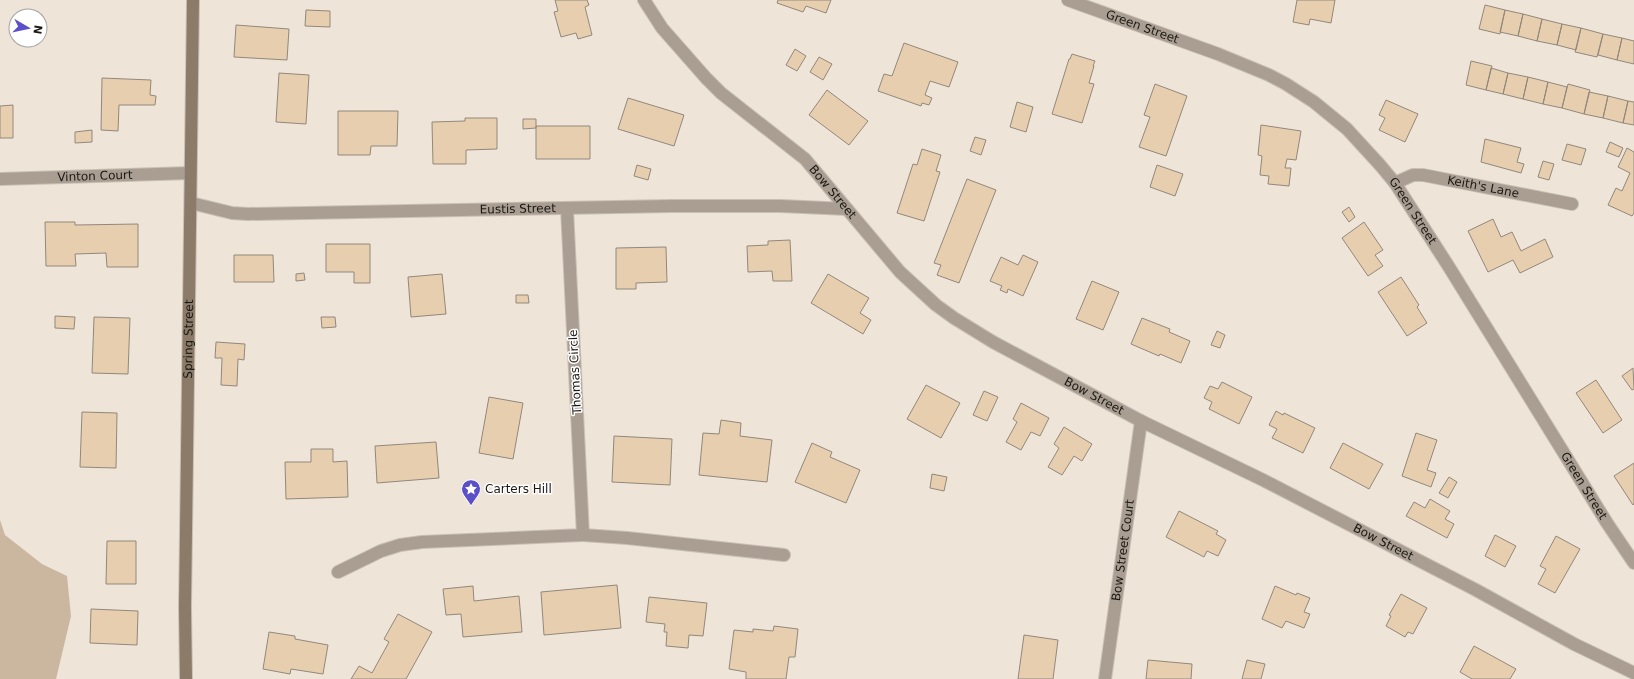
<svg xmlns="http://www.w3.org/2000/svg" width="1634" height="679" viewBox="0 0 1634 679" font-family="'DejaVu Sans',sans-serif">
	<rect width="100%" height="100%" fill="#efe4d8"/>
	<!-- green -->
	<path fill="#cbb7a0" d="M0,520L5,535L42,564L67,576L71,616L56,679H0Z"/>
	<!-- building -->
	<path fill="#e7ceaf" stroke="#91887c" d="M555,0H587L589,5L585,7L592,35L578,39L576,33L561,37L554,12L558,11Z
		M778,0H831L826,13L806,6L803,12L777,3Z
		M1297,0H1335L1331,23L1310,19L1309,25L1293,22Z
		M1485,5L1505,10L1500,34L1479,29Z
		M306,10L330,11V27L305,26Z
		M1505,10L1523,14L1518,36L1500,32Z
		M1523,14L1542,19L1537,41L1518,36Z
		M1542,19L1562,24L1557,45L1537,41Z
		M1562,24L1581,28L1576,50L1557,45Z
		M236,25L289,29L287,60L234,57Z
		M1581,28L1603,34L1597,57L1575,52Z
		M1603,34L1622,38L1617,60L1598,55Z
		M1622,38L1634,41V64L1617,60Z
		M904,43L958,62L949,87L930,81L925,95L932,98L929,105L922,103L921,106L878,91L884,74L892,76Z
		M795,49L806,56L797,71L786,65Z
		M1072,54L1095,61L1093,66H1094L1089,83L1094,84L1082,123L1052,114L1069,59H1070Z
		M819,57L832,64L823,80L810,72Z
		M1471,61L1492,66L1486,90L1466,85Z
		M1491,68L1508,73L1503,94L1486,90Z
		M279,73L309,75L306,124L276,122Z
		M1508,73L1528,77L1523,99L1503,94Z
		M1528,77L1548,82L1543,104L1523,99Z
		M102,78L151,80L150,95L156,96L155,105H119L118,131L101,130Z
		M1548,82L1567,87L1562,108L1543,104Z
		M1155,84L1187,96L1166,156L1139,147L1150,117L1144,115Z
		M1568,84L1590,90L1584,114L1562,108Z
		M827,90L868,121L849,145L809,115Z
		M1589,92L1608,96L1603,118L1584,114Z
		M1608,96L1628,101L1623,123L1603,118Z
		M628,98L684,115L674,146L618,129Z
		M1386,100L1418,114L1405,142L1379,130L1385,118L1379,115Z
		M1628,101L1634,102V125L1623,123Z
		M1017,102L1033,107L1026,132L1010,127Z
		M13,105V138H0V106Z
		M338,111H398L397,146H371L370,155H338Z
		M465,118H497V149L466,150V164H433L432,122L465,121Z
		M523,119H536V128L523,129Z
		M1261,125L1301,131L1296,160L1287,159L1285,168H1291L1289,186L1268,184L1269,176L1260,175L1262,156L1258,155Z
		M536,126H590V159H536Z
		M92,130V142L75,143V132Z
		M975,137L986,140L981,155L970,151Z
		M1485,139L1521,148L1517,162L1524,164L1521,173L1481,162Z
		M1610,142L1623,148L1619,157L1606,152Z
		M1567,144L1586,149L1581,165L1562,160Z
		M1627,148L1634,152V213L1632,216L1608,205L1616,188L1622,191L1630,173L1618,167Z
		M922,149L941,155L936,171L940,172L924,221L897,213L913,164L917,165Z
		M1543,161L1554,164L1549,180L1538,177Z
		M637,165L651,169L648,180L634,176Z
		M1157,165L1183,174L1175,196L1150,187Z
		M967,179L996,190L959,283L937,275L941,265L934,263Z
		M1349,207L1355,217L1349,222L1342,212Z
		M1493,219L1501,237L1512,232L1521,251L1545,239L1553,257L1520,273L1513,260L1488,272L1468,231Z
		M45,222H75V225L138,224V267H107L106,253L75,254L76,266H46Z
		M1364,222L1383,250L1375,255L1383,266L1368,276L1342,238Z
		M790,240L792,281H773L772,271L748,272L747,246L768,245V241Z
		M326,244H370V283H354V272H326Z
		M666,247L667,282L636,283V289H616V248Z
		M234,255H273L274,282H234Z
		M1023,255L1038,262L1023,296L1008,289L1007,293L1000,290L1002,286L990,281L1001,257L1018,265Z
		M304,273L305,280L296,281V274Z
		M442,274L446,314L411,317L408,277Z
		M828,274L869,298L860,313L871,320L863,334L811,303Z
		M1401,277L1419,305L1417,307L1427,323L1407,336L1378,292Z
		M1092,281L1119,292L1103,330L1076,319Z
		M516,295H528L529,303H516Z
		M55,316L75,317L74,329L55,328Z
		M94,317L130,318L128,374L92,373Z
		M321,317H335L336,327L322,328Z
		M1142,318L1170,329L1169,332L1190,341L1181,363L1160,354L1159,356L1131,344Z
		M1217,331L1225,335L1220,348L1211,345Z
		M216,342L245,344L244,360L238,359L237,386L221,385L222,358H215Z
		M1633,368L1634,389L1632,390L1622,376Z
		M1596,380L1622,420L1603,433L1576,393Z
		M1222,382L1252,397L1239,424L1209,409L1212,402L1204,398L1210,386L1218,389Z
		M926,385L960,403L941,438L907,419Z
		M984,391L998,397L987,421L973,415Z
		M489,397L523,403L513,459L479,453Z
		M1021,403L1049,418L1040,436L1031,432L1021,450L1006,442L1017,422L1013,419Z
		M1276,411L1283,415L1284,413L1315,428L1303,453L1272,438L1277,429L1269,425Z
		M82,412L117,413L116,468L80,467Z
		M721,420L741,423L740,436L772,440L767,482L699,475L703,433L719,434Z
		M1064,427L1092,444L1082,461L1074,456L1062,475L1048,467L1059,448L1054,444Z
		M1416,433L1437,440L1427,470L1436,473L1431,487L1402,476Z
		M614,436L672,439L670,485L612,482Z
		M436,442L439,478L377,483L375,446Z
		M812,443L832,452L830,457L860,470L846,503L795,482Z
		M1343,443L1383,464L1369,489L1330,468Z
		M311,449H333V462L347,461L348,497L286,499L285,462H311Z
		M1634,463V504L1633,505L1614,476Z
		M932,474L947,477L944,491L930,488Z
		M1449,477L1457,482L1448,498L1439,493Z
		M1430,499L1450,511L1445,519L1454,524L1447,538L1406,516L1414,502L1425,508Z
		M1179,511L1218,531L1216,534L1226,540L1218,556L1207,551L1204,557L1166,537Z
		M1495,535L1516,546L1505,567L1485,556Z
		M1556,536L1580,549L1555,593L1538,584L1546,569L1540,566Z
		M107,541H136V584H106Z
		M617,585L621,628L544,635L541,592Z
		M473,586L474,601L519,596L522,632L463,637L461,614L446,615L443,589Z
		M1275,586L1296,595L1297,593L1310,598L1304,612L1310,614L1304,628L1286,621L1282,628L1262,619Z
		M1401,594L1427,608L1413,634L1408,632L1405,637L1386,626L1391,616L1389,615Z
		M649,597L707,603L703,636L689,635L688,648L666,646L667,632H664L665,624L646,622Z
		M91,609L138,611L137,645L90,643Z
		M398,614L432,632L406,679H351L359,666L372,673L389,642L384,639Z
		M774,626L798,629L795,657H789L786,679H746V672L729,669L734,630L753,632V629L773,631Z
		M269,632L295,636V639L328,645L323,674L291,669L290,674L263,669Z
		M1024,635L1058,640L1053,679H1018Z
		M1474,646L1516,669L1510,679H1472L1460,672Z
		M1148,660L1192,664L1191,679H1146Z
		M1247,660L1265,664L1261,679H1242Z"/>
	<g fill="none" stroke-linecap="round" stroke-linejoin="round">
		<defs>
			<g id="minor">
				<path id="s1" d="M644,0L662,28L706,78L721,93L805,159L900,272L936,305L954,318L993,342L1141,421L1263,480L1476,590L1574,644L1634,673"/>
				<path id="s2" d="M0,179L190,173"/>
				<path id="s3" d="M1395,183L1413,175H1423L1572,204"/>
				<path id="s4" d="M191,203L232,213L248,214L671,206H781L847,209"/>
				<path d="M583,535L627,538L784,555"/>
				<path d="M338,572L381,551L400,545L422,542L583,535L567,209"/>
				<path id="s5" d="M1105,679L1141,421"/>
			</g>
			<g id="tertiary">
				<path id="s6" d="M1068,0L1218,54L1269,75L1286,84L1314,102L1347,129L1380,165L1395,183L1449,267L1607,523L1634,563"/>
			</g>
			<g id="secondary">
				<path id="s7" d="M186,679L185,607L193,0"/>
			</g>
		</defs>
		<!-- minor casing -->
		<use href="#minor" stroke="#c9bfb5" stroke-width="14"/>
		<!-- tertiary casing -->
		<use href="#tertiary" stroke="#c9bfb5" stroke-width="14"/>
		<!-- secondary casing -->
		<use href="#secondary" stroke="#c9bfb5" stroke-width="14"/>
		<!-- minor -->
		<use href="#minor" stroke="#a99e91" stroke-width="12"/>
		<!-- tertiary -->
		<use href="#tertiary" stroke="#a99e91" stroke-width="12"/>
		<!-- secondary -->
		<use href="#secondary" stroke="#8b7b68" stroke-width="12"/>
	</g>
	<!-- icons -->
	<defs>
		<symbol id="sight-pin" viewBox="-11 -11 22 30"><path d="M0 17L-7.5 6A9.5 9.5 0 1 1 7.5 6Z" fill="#5b50c8" stroke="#fff"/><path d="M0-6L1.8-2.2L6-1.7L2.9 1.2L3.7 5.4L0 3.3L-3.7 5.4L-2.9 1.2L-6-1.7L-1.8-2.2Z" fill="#fff"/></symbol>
	</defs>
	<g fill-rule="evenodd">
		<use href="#sight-pin" x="460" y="478" width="22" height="30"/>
	</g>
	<g text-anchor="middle" stroke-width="3" stroke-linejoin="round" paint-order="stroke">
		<!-- street labels -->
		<g font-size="12" fill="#1b1813" stroke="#fff">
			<text dy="4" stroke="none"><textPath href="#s6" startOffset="79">Green Street</textPath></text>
			<text dy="4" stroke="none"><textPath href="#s2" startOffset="95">Vinton Court</textPath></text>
			<text dy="4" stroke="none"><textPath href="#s3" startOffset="91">Keith's Lane</textPath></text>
			<text dy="4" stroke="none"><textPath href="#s1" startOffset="271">Bow Street</textPath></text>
			<text dy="4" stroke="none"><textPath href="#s4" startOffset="328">Eustis Street</textPath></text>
			<text dy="4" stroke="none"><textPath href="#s6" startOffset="415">Green Street</textPath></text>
			<text dy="4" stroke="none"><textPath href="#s7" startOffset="340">Spring Street</textPath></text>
			<text transform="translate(575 372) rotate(-93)" y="4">Thomas Circle</text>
			<text dy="4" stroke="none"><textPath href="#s1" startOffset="607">Bow Street</textPath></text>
			<text dy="4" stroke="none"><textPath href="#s6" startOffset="739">Green Street</textPath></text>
			<text dy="4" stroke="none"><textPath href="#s1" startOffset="931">Bow Street</textPath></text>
			<text dy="4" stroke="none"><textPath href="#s5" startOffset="130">Bow Street Court</textPath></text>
		</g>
		<!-- poi labels -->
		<g font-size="12" fill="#1b1813" stroke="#fff" text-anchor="start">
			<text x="485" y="493">Carters Hill</text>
		</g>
	</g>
	<!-- north arrow -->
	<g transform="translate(28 28) rotate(99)"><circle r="19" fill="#ffffff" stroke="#a4a3a1"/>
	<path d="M0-3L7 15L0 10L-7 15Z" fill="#5b50c8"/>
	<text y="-6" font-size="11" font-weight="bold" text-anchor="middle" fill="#1b1813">N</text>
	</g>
</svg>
